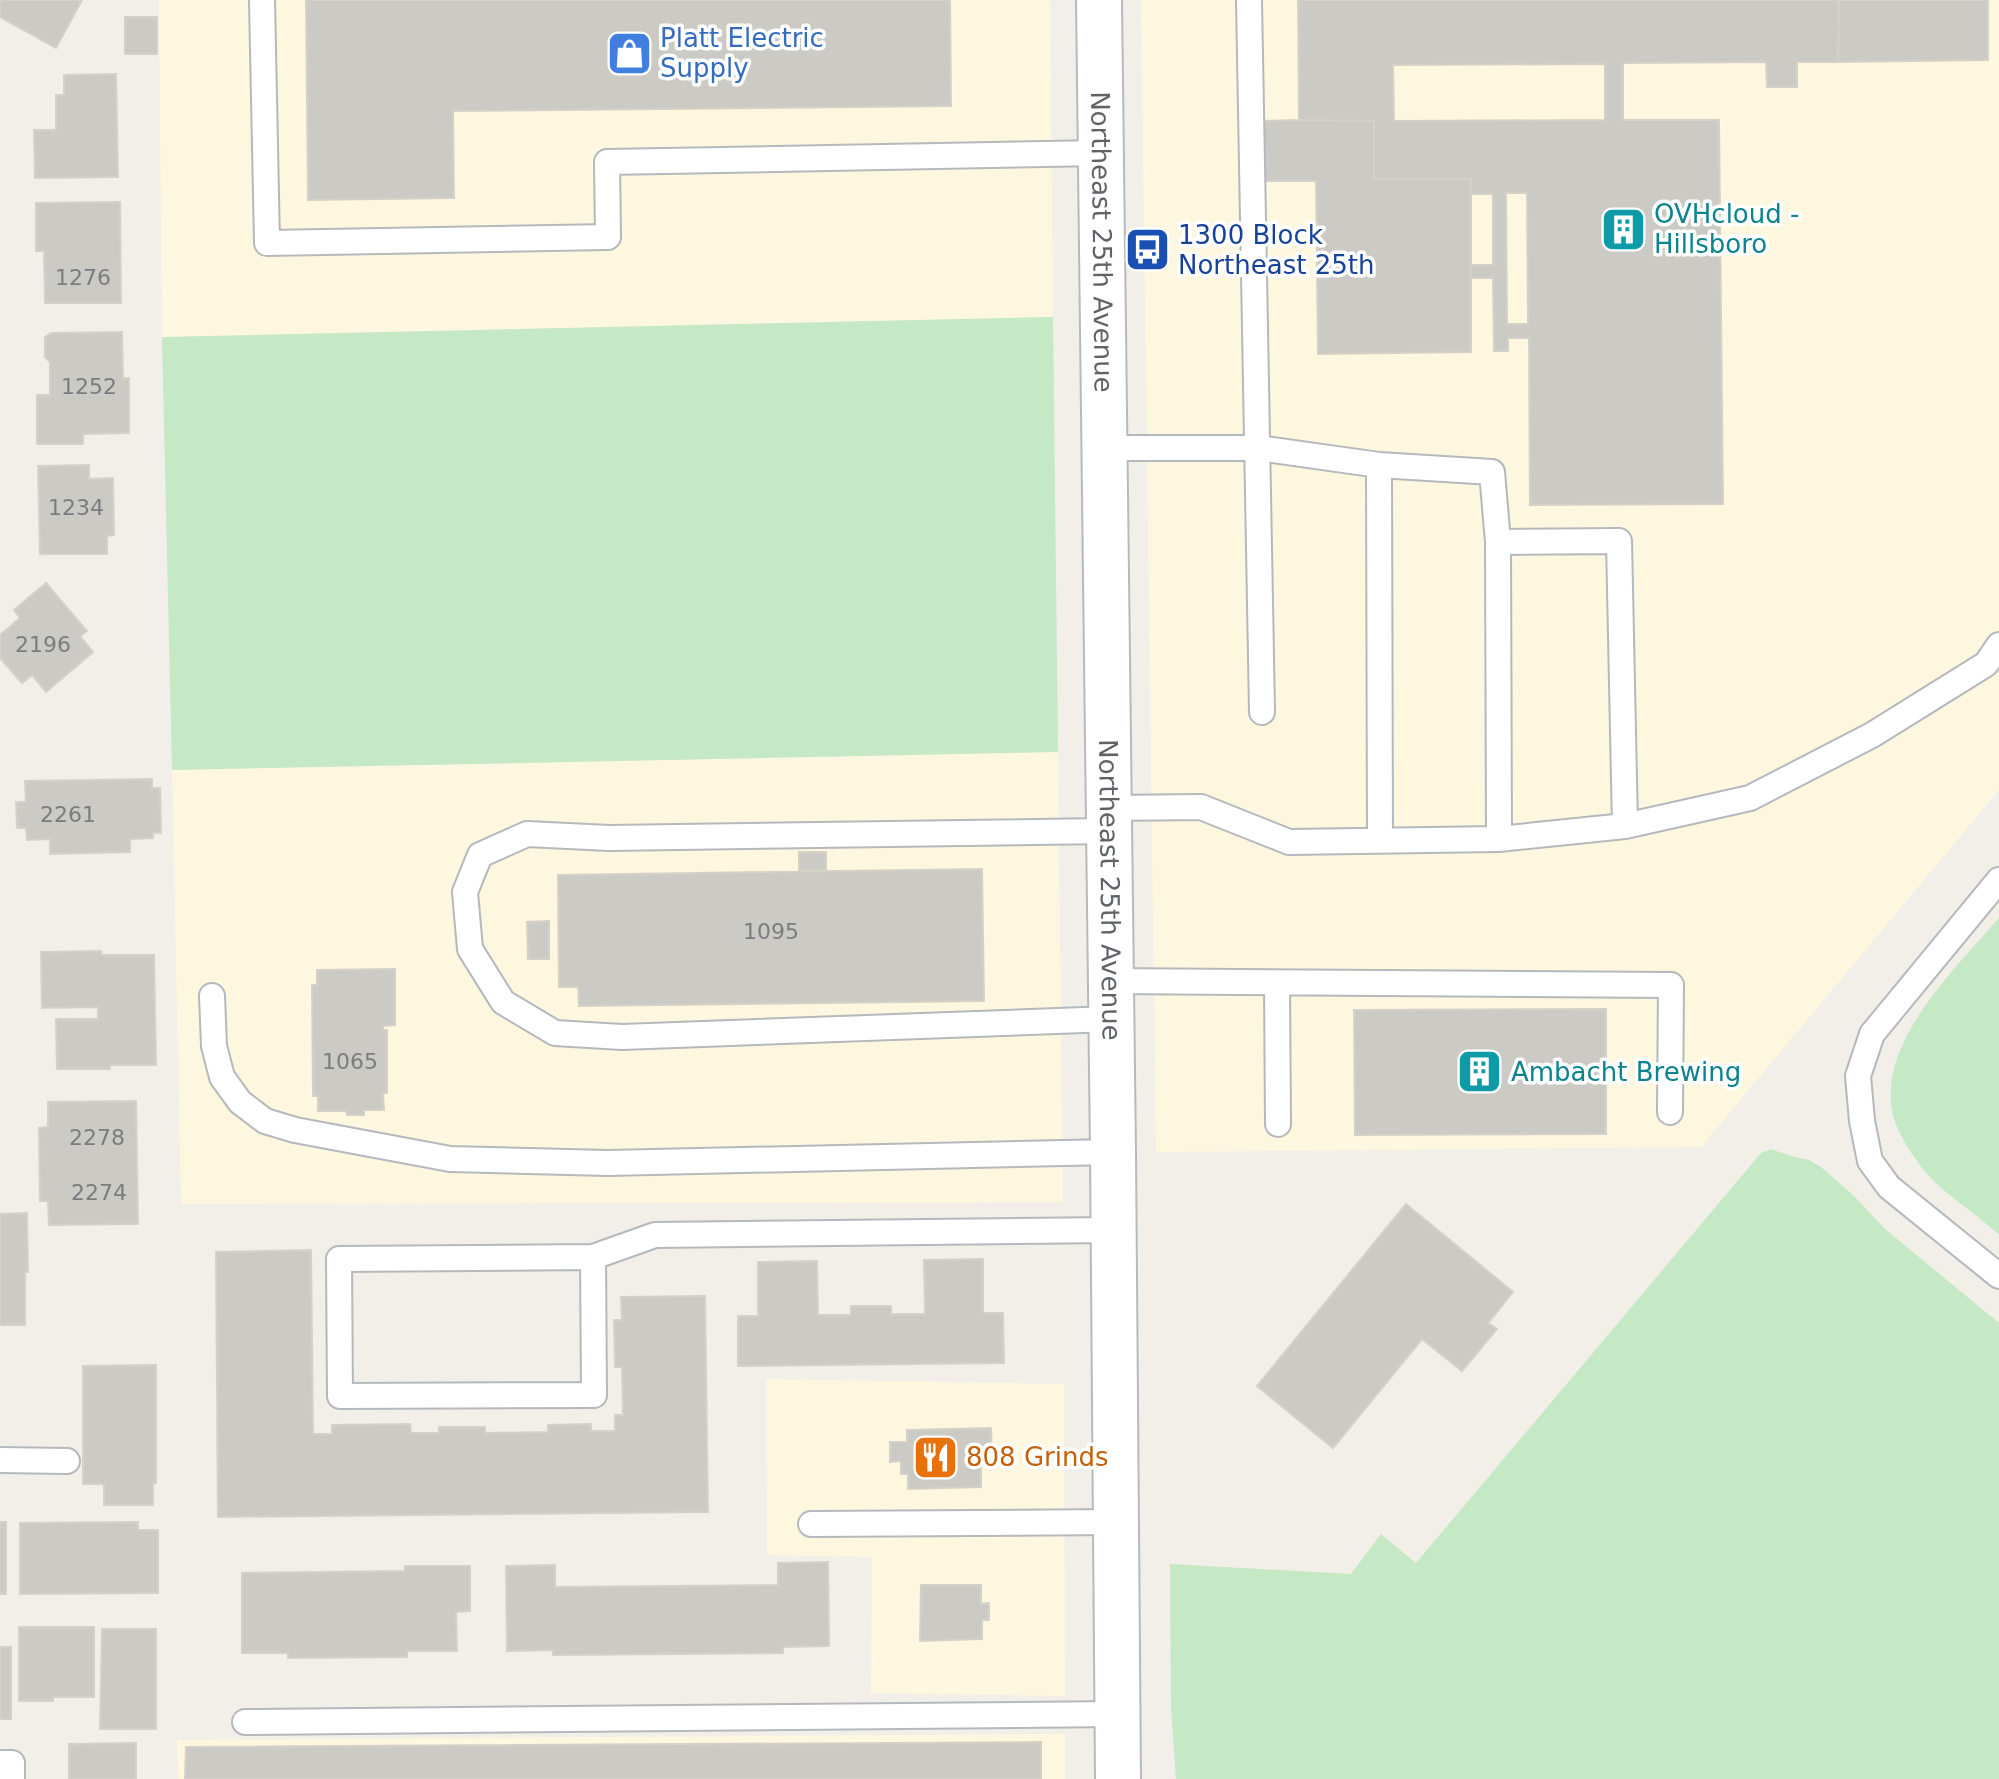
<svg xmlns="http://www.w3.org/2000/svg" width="1999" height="1779" viewBox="0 0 1999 1779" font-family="'DejaVu Sans',sans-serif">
	<rect width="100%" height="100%" fill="#f1efe8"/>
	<!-- commercial -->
	<path fill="#fef7e0" d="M159,0H1050L1053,317L162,337Z
		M1141,0H1999V790L1701,1147L1156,1152Z
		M1058,752L1063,1202L181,1204L172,770Z
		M766,1379L1064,1384L1065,1696L871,1693L872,1557L767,1555Z
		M1065,1734V1779H178L177,1740Z"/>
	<!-- green -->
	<path fill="#c5e8c5" d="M1053,317L1058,752L172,770L162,337Z
		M1999,918V1235C1972,1209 1938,1192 1917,1161C1908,1149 1894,1125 1892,1111C1879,1040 1956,968 1999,918Z
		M1771,1149L1794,1157L1809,1160L1821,1167L1854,1196L1885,1229L1999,1323V1779H1176L1171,1707L1170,1564L1351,1574L1381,1534L1416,1563L1761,1153Z"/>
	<!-- building -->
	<path fill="#cccac5" stroke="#d6d1c6" stroke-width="2" fill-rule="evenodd" d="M0,0H82L56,48L0,17Z
		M306,0H950L951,106L453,111L454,198L308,200Z
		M1298,0H1839L1838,62H1797V87H1767L1766,62L1623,63V120H1719L1723,504L1530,505L1529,338H1508V351H1494L1493,278H1471V265H1493V194H1471V179H1374V121L1299,120ZM1605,64V120L1394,121L1393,65ZM1506,193H1527L1528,324H1507Z
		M1839,0H1988V60L1838,62Z
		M125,17H157V54H125Z
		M116,74L118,177L35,178L34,130H56V95H64V75Z
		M1299,120L1374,121V179H1471V352L1318,354L1316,181H1259L1258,121Z
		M120,202L121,303H45L44,251H36V203Z
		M122,332L123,378H129V433L83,434V444H37V395H50V362L45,357V337L51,333Z
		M89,465V479L113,478L114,535L107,536V554H40L38,466Z
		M46,583L87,631L80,636L93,652L46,692L32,675L22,683L0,658V635L20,618L14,610Z
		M152,779V788H160L161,833H153V838L130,839V852L50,854V839L27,840L26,828H17L16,802H26L25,781Z
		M799,852H826V870H799Z
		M982,869L984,1001L579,1006L578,987H559L558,875Z
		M549,921V959H528L527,922Z
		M101,951L102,955H154L156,1065H110V1069H57L56,1019H98V1007L42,1008L41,952Z
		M395,969V1025L383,1026V1030H387V1093H383L384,1110H364V1115H347L346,1111H318V1096H313L312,985H317V970Z
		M1606,1009V1134L1355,1135L1354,1010Z
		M136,1101L138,1224L49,1225L48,1201H40L39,1128L48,1127V1102Z
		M1406,1204L1513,1292L1488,1323L1497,1329L1462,1371L1422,1339L1333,1448L1257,1386Z
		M27,1213L28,1272H25V1325H0V1214Z
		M311,1250L313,1434H332V1425L410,1424L411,1433H439V1427H485V1433L548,1432V1425L591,1424V1431H615V1415H623L622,1367H615L614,1320H622L621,1297L705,1296L708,1512L218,1517L216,1252Z
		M983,1259V1313H1003L1004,1363L738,1366V1316H758V1262L817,1261L818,1315H851V1306H891V1314H925L924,1260Z
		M156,1365V1483H153V1505H104V1484H83V1366Z
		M991,1428L992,1453L981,1454V1487L908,1489V1474H901V1461L890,1462V1442H907V1430Z
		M0,1522H6V1594H0Z
		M138,1522V1530H158V1593L20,1594V1523Z
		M828,1562L829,1646L783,1647V1653L553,1655V1650L507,1651L506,1566L555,1565V1587L778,1585V1563Z
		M405,1566H470V1611L456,1612L457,1651H407V1657L288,1658V1653H242V1573L405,1571Z
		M921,1585H981V1604L989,1603V1620H982V1639L920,1641Z
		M19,1627H94V1697H53V1701H19Z
		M102,1629H156V1729H100Z
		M0,1647H11V1719H0Z
		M1041,1742V1779H185L186,1747Z
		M136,1743V1779H69V1744Z"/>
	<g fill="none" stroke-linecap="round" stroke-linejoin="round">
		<defs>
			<path id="lane" d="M262,0L267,243L608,237L607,162L1100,153
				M1249,0L1262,712
				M1105,448H1258L1379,465L1492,472L1498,542L1499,839L1289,842L1201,807L1108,808
				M1379,465L1380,840
				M1498,542L1619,541L1625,826L1499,839
				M1625,826L1750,798L1872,735L1986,664L1999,645
				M1109,831L609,838L527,834L480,855L465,892L470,949L503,1002L555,1033L622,1037L1111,1019
				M1999,880L1872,1034L1858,1076L1862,1121L1870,1161L1889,1187L1999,1276
				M1111,981L1671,985L1670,1112
				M1277,983L1278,1124
				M212,996L214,1046L222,1077L240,1102L265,1121L295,1130L450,1159L608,1163L1113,1152
				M593,1257L594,1395L340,1396L339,1259L593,1257L655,1235L1113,1230
				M0,1460L67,1461
				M811,1524L1117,1522
				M245,1722L1118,1714
				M0,1763H12V1779"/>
			<g id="secondary">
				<path id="s1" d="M1099,0L1113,1152L1118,1779"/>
			</g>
		</defs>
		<!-- lane casing -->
		<use href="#lane" stroke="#b5b8bc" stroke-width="28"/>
		<!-- secondary casing -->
		<use href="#secondary" stroke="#b6babf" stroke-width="48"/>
		<!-- lane -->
		<use href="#lane" stroke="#fff" stroke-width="24"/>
		<!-- secondary -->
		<use href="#secondary" stroke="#fff" stroke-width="44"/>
	</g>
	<!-- icons -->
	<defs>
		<symbol id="shop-square" viewBox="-11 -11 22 22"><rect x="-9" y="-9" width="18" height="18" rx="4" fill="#3f7fe0" stroke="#fff"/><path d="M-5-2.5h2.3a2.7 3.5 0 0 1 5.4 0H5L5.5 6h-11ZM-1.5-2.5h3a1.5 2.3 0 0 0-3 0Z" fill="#fff"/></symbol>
		<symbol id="building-square" viewBox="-11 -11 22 22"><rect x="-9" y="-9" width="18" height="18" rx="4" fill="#0f9aa8" stroke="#fff"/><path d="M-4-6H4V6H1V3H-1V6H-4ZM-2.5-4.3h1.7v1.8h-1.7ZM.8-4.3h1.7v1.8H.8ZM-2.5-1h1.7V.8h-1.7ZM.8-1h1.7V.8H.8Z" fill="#fff"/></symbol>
		<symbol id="bus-square" viewBox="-11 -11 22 22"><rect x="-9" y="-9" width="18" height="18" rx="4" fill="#1a4fb4" stroke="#fff"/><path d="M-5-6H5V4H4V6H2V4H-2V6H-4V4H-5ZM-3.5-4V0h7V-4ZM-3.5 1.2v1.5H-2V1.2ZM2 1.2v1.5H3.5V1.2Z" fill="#fff"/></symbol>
		<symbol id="restaurant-square" viewBox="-11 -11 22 22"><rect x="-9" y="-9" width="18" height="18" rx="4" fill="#e8710a" stroke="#fff"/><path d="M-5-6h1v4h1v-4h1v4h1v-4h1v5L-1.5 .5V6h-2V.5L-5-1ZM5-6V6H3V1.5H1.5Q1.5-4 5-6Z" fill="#fff"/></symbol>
	</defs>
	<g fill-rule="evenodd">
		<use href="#shop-square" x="604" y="28" width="51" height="51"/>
		<use href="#building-square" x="1598" y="204" width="51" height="51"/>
		<use href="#bus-square" x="1122" y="224" width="51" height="51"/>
		<use href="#building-square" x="1454" y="1046" width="51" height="51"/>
		<use href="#restaurant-square" x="910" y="1432" width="51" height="51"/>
	</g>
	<g text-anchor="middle" stroke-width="7" stroke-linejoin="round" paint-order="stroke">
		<!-- number labels -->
		<g font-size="22" fill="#7a7d7f">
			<text x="83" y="285">1276</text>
			<text x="89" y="394">1252</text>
			<text x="76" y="515">1234</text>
			<text x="43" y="652">2196</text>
			<text x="68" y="822">2261</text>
			<text x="771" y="939">1095</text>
			<text x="350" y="1069">1065</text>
			<text x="97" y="1145">2278</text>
			<text x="99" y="1200">2274</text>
		</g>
		<!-- shop labels -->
		<g font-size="26" fill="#366cbe" stroke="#fff" text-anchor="start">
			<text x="660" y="47">Platt Electric<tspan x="660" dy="30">Supply</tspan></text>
		</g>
		<!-- culture labels -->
		<g font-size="26" fill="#0d838f" stroke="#fff" text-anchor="start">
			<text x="1654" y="223">OVHcloud -<tspan x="1654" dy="30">Hillsboro</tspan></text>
			<text x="1511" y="1081">Ambacht Brewing</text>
		</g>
		<!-- transit labels -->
		<g font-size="26" fill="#164399" stroke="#fff" text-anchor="start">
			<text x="1178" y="244">1300 Block<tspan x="1178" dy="30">Northeast 25th</tspan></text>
		</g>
		<!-- street labels -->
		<g font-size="26" fill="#5f6368" stroke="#fff">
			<text dy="9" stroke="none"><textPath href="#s1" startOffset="242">Northeast 25th Avenue</textPath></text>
			<text dy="9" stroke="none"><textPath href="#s1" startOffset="890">Northeast 25th Avenue</textPath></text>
		</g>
		<!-- food labels -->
		<g font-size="26" fill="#c56008" stroke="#fff" text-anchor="start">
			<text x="966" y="1466">808 Grinds</text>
		</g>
	</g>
</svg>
